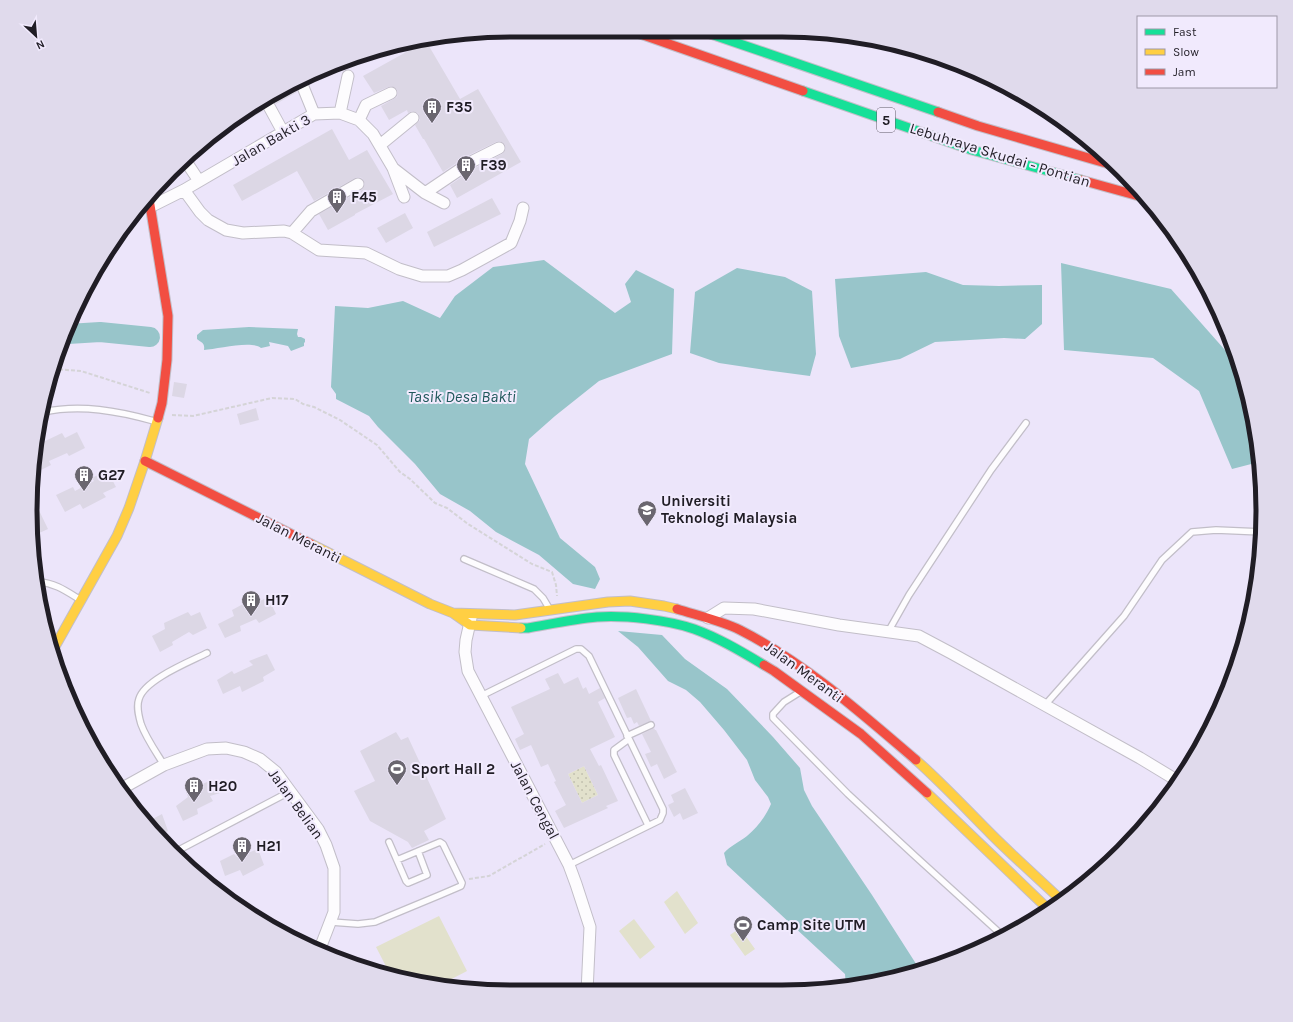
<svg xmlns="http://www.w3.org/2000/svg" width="1293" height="1022" viewBox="0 0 1293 1022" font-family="Karla,sans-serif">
	<defs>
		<pattern id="grass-dots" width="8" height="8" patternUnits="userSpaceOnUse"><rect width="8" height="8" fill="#e2e1cc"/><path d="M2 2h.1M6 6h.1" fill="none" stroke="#c2c1af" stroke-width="1.8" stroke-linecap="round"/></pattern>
	</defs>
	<rect width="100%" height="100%" fill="#f2eef9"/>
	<!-- built -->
	<path fill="#ece5fa" d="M511,30L813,31L937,56L1023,95L1099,149L1144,194L1199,271L1238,357L1259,448L1262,543L1247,636L1213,724L1163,804L1099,873L1022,928L907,976L814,991L511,992L417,983L327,955L218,893L149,828L94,751L46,635L30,511L46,386L95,270L171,171L271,94L387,46Z"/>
	<!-- grass -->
	<path fill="url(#grass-dots)" d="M584,766L598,795L582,803L568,774Z"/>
	<!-- park -->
	<path fill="#e2e1cc" d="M677,891L698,923L685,934L664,902Z
		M439,916L467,971L440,985L417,983L390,974L376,947Z
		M634,919L655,947L640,959L619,931Z
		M740,928L755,949L745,956L730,935Z"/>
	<!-- water -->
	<path fill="#98c5ca" d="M544,260L615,313L631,302L625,284L636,270L674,289L672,354L599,381L555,416L529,439L525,464L560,538L595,567L600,579L595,589L573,584L539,555L496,532L470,511L440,494L415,464L378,427L369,416L336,399V394L331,387L335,306L368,308L403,301L440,318L455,296L493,267Z
		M1061,263L1171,289L1240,367L1259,448V462L1232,469L1199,391L1153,358L1064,350Z
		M737,268L785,277L812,291L816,354L810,376L765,370L719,363L690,353L695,292Z
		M926,272L963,285L999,286L1042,285V324L1025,339L1004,338L935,342L900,359L851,368L839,336L835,279Z
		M249,327L298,329L297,334L298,337H301L305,339V342L304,343V346L291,351L288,346L269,342L270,346L261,348C252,340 217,349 204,350C205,343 202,343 197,339V335L203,330Z
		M618,631L662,635L685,659L727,689L773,737L800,768L804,790L812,806L872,895L920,970L907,976L846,986L845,974L727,865L724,853C730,846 739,842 747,836C757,828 766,816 771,804L768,797L755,780L747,760L724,730L700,702L686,690L668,681L638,647Z"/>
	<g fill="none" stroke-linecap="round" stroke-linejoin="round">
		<!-- river -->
		<path stroke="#98c5ca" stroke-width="20" d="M68,334L100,332L150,337"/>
	</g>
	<!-- building -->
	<path fill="#dcd7e5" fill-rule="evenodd" d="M426,41L460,99L478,89L521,162L457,198L450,185L475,168L502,154L506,149L505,145L500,141L496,142L467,156L443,172L424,139H423L415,125L420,120L418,113L412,111L408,113L407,110L389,120L381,106L397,97L398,93L397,90L391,86L374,93L363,76Z
		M294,84L297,92L276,104L270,95Z
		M259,103L263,111L244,122L241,117Z
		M332,129L349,160L367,150L393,194L355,214V215L328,230L319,214L362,190L365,184L362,178L358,177L355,178L314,201L297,171L242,201L233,185Z
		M492,198L501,214L434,247L427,232Z
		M405,213L413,228L386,243L377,228Z
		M174,382L187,384L184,398L172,396Z
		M256,408L259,420L240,425L237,414Z
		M77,432L85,448L69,456L67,453L49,461L51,465L35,473L38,450L43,448L41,443L62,433L65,438Z
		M107,470L116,487L103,493L106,497L83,509L80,504L65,512L56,495L73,487L75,491L94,481L92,478Z
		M32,496L48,529L33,536L30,511Z
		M256,597L258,602L268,597L276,614L259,623L256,619L240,626L241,631L225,638L218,624L234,616L232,610Z
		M188,612L191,616L200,612L207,628L193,635L189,632L172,642L173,645L160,652L152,636L165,629L164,623Z
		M267,654L275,670L263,677L264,681L242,692L240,686L223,694L217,680L232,671L234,674L253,665L249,661Z
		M558,673L564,684L578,677L583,689L586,687L589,694L600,688L605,698L598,702L615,737L590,749L599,766L601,765L618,801L606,806L608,808L564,828L555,811L566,805L554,782L556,781L548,764L541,767L531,745L520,750L515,739L524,734L511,707L550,689L545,679ZM584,766L598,795L582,803L568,774Z
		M636,689L651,721L639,726L637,722L634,724L631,717L627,718L618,698Z
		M654,728L655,730H656L677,772L664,779L657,764L651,767L645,754L651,752L642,734Z
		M396,732L401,740L408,737L446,819L424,831L429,840L412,848L408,842L370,821L354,791L375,781L360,751Z
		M209,781L213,785L216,784L220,793L210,796L213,801L197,809L198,814L183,821L176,806L188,797L186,792Z
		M685,788L698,813L683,820L680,813L674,817L668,805L674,802L671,795Z
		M162,814L168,831L158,836L145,823Z
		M258,849L264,865L243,876L240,870L225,876L220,861L234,854L237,857Z"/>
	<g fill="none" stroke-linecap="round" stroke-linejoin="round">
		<defs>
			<path id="lane" d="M43,412C81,404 118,411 154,421
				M464,559L534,589L543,598L549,608
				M39,582C55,583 66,591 79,599
				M888,632L909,595L991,470L1026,423
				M800,692L784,702L773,714V718L848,794L915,856L1003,936
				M481,696L576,649H581L589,656L663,809V813L660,820L569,865
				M1045,705L1124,616L1162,560L1192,532L1216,530L1262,532
				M627,736L651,725
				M629,739L614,750V755L648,825
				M164,765C156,752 146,738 141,724C139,717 136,707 139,699C144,680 189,662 207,653
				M389,842L406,881L408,883L427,875L418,851
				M175,852L291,791
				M331,922L358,924L375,922L440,895L461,886L462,883L443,844L440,842L397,860"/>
			<path id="street" d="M301,82L314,114
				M265,99L283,132
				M340,113L348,76
				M359,120L366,105L391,93
				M380,145L413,118
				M185,160L199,181
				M394,169L425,193L444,203
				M184,190L200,212L208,220L226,230L243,233L284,231L292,233L319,250L366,253L399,269L422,276H448L462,270L511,243L520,221L523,208
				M425,193L471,162L499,148
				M150,207L184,190L314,114L340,113L359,120L373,134L393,168L404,197
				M292,233L311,211L358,184
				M471,618L466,640L465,652L468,671L569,865L576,884L590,927L587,992
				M708,618L724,608L754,609L839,625L919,636L951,653L1140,758L1178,781
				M122,790L128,785L164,765L207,749L226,748L244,752L260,759L276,772L318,829L326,845L334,868V912L319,951"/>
			<path id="fast" d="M702,31L938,112
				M803,91L972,150L1081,180
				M521,628H528C551,624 574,619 597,617C625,615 668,620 694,629C719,638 742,652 764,665"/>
			<path id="slow" d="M311,544L430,604L453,613L470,625L521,628
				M453,613L515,615L608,602L630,601L664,606L677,609
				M53,650L117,536L129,508L145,461L158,418
				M916,760C943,784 967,810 992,835C1014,857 1038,878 1061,900
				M927,793L1048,909"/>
			<path id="jam" d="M629,30L803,91
				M938,112L978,126L1116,166
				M1081,180L1146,198
				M149,199L168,316L167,360L162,403L158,418
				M145,461L311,544
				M677,609C696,615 722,621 740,630C805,663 861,713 916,760
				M764,665L774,671L861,734L927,793"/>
		</defs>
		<!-- lane casing -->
		<use href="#lane" stroke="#c2bec8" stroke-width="8"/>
		<!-- street casing -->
		<use href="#street" stroke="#c2bec8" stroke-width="13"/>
		<!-- fast casing -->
		<use href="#fast" stroke="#c2bec8" stroke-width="11"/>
		<!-- slow casing -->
		<use href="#slow" stroke="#c2bec8" stroke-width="11"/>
		<!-- jam casing -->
		<use href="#jam" stroke="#c2bec8" stroke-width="11"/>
		<!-- path -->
		<path stroke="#d5d4d7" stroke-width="2" stroke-dasharray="4 2" stroke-linecap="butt" d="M53,369L81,371L150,393
			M172,415L193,416L272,398L295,399L303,404L314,407L340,420L377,445L400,472L410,479L435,503L447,508L468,524L532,564L552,572L556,585L557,596
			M469,879L489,876L545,844"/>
		<!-- lane -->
		<use href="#lane" stroke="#fdfcfe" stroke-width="5.5"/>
		<!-- street -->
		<use href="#street" stroke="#fdfcfe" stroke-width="11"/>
		<!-- fast -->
		<use href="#fast" stroke="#16e098" stroke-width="9"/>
		<!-- slow -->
		<use href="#slow" stroke="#ffcf43" stroke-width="9"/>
		<!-- jam -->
		<use href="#jam" stroke="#f24e42" stroke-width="9"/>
	</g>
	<!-- icons -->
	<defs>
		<symbol id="building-pin" viewBox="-11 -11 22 30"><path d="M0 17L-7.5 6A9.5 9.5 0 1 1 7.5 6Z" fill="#6a666f" stroke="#f1eafd"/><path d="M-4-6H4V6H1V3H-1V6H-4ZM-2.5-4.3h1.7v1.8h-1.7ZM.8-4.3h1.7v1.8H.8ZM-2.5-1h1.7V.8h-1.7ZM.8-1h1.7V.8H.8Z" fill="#fff"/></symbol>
		<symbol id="university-pin" viewBox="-11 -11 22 30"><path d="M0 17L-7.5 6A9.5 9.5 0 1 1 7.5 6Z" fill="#6a666f" stroke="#f1eafd"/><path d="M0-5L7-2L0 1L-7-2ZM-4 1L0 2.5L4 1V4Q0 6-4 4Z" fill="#fff"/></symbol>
		<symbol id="stadium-pin" viewBox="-11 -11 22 30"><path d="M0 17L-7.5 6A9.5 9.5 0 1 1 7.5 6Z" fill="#6a666f" stroke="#f1eafd"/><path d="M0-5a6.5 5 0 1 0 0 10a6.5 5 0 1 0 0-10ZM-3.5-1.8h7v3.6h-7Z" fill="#fff"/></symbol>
	</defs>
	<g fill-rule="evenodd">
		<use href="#building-pin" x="421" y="96" width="22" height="30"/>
		<use href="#building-pin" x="455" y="154" width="22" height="30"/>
		<use href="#building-pin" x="326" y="186" width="22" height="30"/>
		<use href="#building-pin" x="73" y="464" width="22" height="30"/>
		<use href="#university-pin" x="636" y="499" width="22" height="30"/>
		<use href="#building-pin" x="240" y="589" width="22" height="30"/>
		<use href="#stadium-pin" x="386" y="758" width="22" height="30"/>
		<use href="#building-pin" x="183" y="775" width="22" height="30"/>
		<use href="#building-pin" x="231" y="835" width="22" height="30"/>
		<use href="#stadium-pin" x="732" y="914" width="22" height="30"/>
	</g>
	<g text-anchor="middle" stroke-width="4" stroke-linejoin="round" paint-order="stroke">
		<!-- shield labels -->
		<rect fill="#f1eafd" stroke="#5f5a66" stroke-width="1" x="877" y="108" width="18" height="24" rx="3"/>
		<g font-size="14" font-weight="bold" fill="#201d25">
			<text x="886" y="125">5</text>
		</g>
		<!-- poi labels -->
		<g font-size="15" font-weight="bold" fill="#201d25" stroke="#f1eafd" text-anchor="start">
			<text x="446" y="112">F35</text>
			<text x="480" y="170">F39</text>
			<text x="351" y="202">F45</text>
			<text x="98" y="480">G27</text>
			<text x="661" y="506">Universiti<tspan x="661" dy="17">Teknologi Malaysia</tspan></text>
			<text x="265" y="605">H17</text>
			<text x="411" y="774">Sport Hall 2</text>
			<text x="208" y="791">H20</text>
			<text x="256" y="851">H21</text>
			<text x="757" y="930">Camp Site UTM</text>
		</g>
		<!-- street labels -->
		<g font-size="15" fill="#201d25" stroke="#f1eafd">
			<text transform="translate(271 140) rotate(-30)" y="5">Jalan Bakti 3</text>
			<text transform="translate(1000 155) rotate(17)" y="5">Lebuhraya Skudai - Pontian</text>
			<text transform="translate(299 538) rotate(27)" y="5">Jalan Meranti</text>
			<text transform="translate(804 672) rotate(36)" y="5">Jalan Meranti</text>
			<text transform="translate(535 800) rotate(62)" y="5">Jalan Cengal</text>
			<text transform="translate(296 804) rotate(54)" y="5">Jalan Belian</text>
		</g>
		<!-- water labels -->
		<g font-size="16" font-style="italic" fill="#20585b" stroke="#f1eafd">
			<text x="462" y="402">Tasik Desa Bakti</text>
		</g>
	</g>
	<!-- crop -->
	<path d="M0 0H1293V1022H0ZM511 37H782A474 474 0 0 1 1256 511V511A474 474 0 0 1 782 985H511A474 474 0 0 1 37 511V511A474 474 0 0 1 511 37Z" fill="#e0daec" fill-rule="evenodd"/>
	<path fill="none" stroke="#201d25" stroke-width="5" d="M511 37H782A474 474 0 0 1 1256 511V511A474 474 0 0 1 782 985H511A474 474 0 0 1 37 511V511A474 474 0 0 1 511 37Z"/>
	<!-- legend -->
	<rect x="1137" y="16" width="140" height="72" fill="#f1eafd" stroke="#9d98a7"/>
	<rect x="1145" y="29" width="20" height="6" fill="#16e098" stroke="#9d98a7"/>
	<text x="1173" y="36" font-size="12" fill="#201d25">Fast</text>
	<rect x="1145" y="49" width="20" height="6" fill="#ffcf43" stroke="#9d98a7"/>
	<text x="1173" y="56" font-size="12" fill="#201d25">Slow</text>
	<rect x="1145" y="69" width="20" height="6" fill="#f24e42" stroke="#9d98a7"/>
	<text x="1173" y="76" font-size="12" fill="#201d25">Jam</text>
	<!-- north arrow -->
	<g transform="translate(36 36) rotate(154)" stroke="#f1eafd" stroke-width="3" paint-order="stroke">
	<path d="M0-3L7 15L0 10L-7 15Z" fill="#201d25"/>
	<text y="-6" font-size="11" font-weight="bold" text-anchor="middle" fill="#201d25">N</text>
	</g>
</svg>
